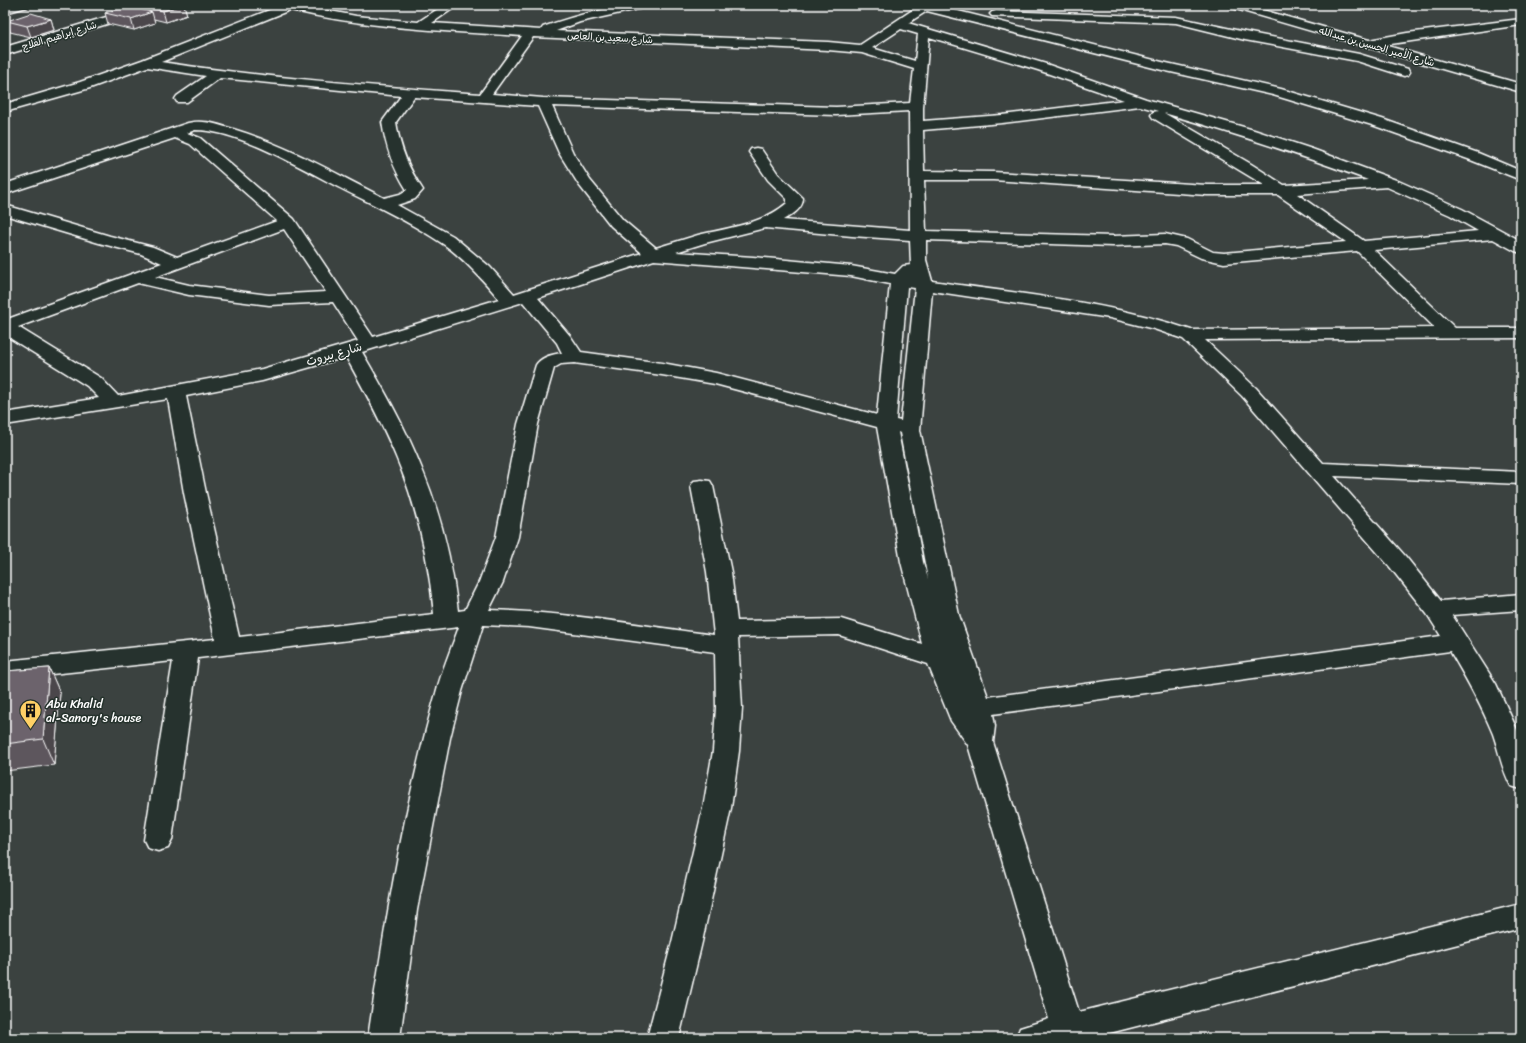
<svg xmlns="http://www.w3.org/2000/svg" width="1526" height="1043" viewBox="0 0 1526 1043" font-family="Sriracha,'Playpen Sans Arabic',sans-serif">
	<rect width="100%" height="100%" fill="#3b4240"/>
	<filter id="ink" filterUnits="userSpaceOnUse"><feTurbulence type="fractalNoise" baseFrequency=".025" numOctaves="2"/><feDisplacementMap in="SourceGraphic" scale="8" xChannelSelector="R" yChannelSelector="G"/><feConvolveMatrix kernelMatrix="1 2 1 2 8 2 1 2 1" color-interpolation-filters="sRGB"/></filter>
	<g filter="url(#ink)">
		<g fill="none" stroke-linecap="round" stroke-linejoin="round">
			<defs>
				<path id="minor" d="M10,5H29L27,7L5,13V6Z
					M147,5H165L163,7L5,55V47Z
					M275,5H299L356,16L418,22L444,5H458L432,23L541,30L543,27C577,15 612,5 649,5L647,7L643,8L580,22L556,31L828,42L860,45L920,5H934L1162,62L1281,89L1382,119L1478,153L1521,171V180L1468,159L1372,125L1273,95L1162,70L927,11L908,23L1046,64L1146,99L1254,130L1312,149L1396,180L1462,209L1521,241V253L1515,251L1493,239L1374,250L1455,328H1521V338L1205,340L1256,388L1323,463L1521,472V484L1334,476L1406,557L1441,601L1521,594V610L1452,615L1496,684L1519,734L1521,739V789L1511,786C1502,770 1499,751 1493,734C1481,705 1466,678 1450,651L993,714L995,726L993,742L1079,1012L1521,904V928L1090,1038H1016L1020,1028L1049,1019L968,745L951,721L928,664L839,635L738,637L742,708L739,751L731,808L702,942L679,1038H647L672,942L703,808L713,751L716,708L715,652L529,627L483,625L462,691L450,738L417,910L400,1038H368C385,923 404,805 436,693C442,670 451,649 459,627L198,658L172,840L168,848L158,851L148,848L144,840L173,661L5,679V661L215,639L184,493L168,399L5,425V413L99,398L87,386L5,335V320L162,263L141,254L99,243L5,215V205L110,236L153,247L177,257L277,221L190,144L175,138L5,194V184L188,123C204,119 218,125 233,129C286,145 335,173 384,198L400,194L407,190C393,168 386,148 382,122L401,96L220,78L187,102H177L175,99L177,96L206,76L147,67L90,88L5,112V104L80,82L142,60L277,7ZM290,10C365,28 444,31 522,36L480,94C373,86 267,78 161,62ZM901,29L918,34L915,61L872,48ZM533,37L828,50L862,53L914,69L910,103L836,107L543,98L492,94ZM929,37L1038,70L1124,100L1002,115L923,121V107ZM414,97L538,106L559,153L579,185L611,226L642,253L514,294L490,267L453,236L397,205L415,199L423,190C408,168 400,148 396,122ZM552,106L836,115L909,111L910,230L783,220C792,215 803,209 803,198L778,174L761,149L756,148L751,149L749,152L768,180L787,199V203C763,224 728,228 698,235C684,239 670,244 656,248L623,220L590,180L573,153ZM1140,106L1158,111L1153,112L1151,115L1153,118L1264,185H1207L993,172L924,171L923,130L1002,123ZM1164,113C1233,133 1301,155 1368,180L1284,185L1251,164ZM195,130C238,130 299,167 338,187C372,204 408,221 440,242C461,255 483,280 499,299L373,337L294,219L200,138L187,133ZM924,180H993L1207,195H1278L1346,242L1224,253L1213,252L1187,239L1165,234L1113,236L926,231ZM1387,187L1450,215L1478,231L1364,241L1297,194ZM765,228L852,236L910,240L911,265L903,266L895,274L851,266L753,257L676,252L705,243ZM284,229L326,292L269,295L189,285L155,277ZM926,240L1113,246L1165,244L1176,246L1201,258L1224,263L1357,251L1435,328L1191,330C1108,301 1018,294 932,281L926,260ZM654,260L851,276L890,284L877,415L716,373L662,363L581,352L571,337L538,298ZM138,283L189,295L269,305L333,302L358,341L262,369L118,396L101,378L18,327ZM907,287L915,288L901,421L896,420ZM932,291L1110,318L1154,329L1183,339L1242,396L1390,567L1427,614L1441,636L988,697L959,615L920,430ZM523,302L557,343L562,353C553,354 541,357 536,365L518,424L496,537L479,582L465,610L458,611C452,562 441,514 422,469C406,428 384,390 362,352ZM346,357C366,393 386,430 401,469C419,515 429,564 434,614L239,637L206,493L186,396L262,381ZM574,363L662,375L715,384L877,427L901,562L922,644L841,619L737,621L731,572L713,486L710,481L702,480L694,481L691,486L707,572L714,635C639,625 565,612 489,610L503,582L518,537L538,424L554,368L561,364ZM898,432L900,433L928,579L923,562Z
					M1227,5H1245L1369,40L1407,33L1521,19V25L1384,45L1521,84V92L1229,7Z
					M996,11L1176,17L1245,32L1359,54L1408,69L1410,72L1408,75L1404,76L1357,61L1245,40L1176,23L992,16L990,14L992,12Z"/>
			</defs>
			<!-- minor casing -->
			<use href="#minor" stroke="#fff" stroke-width="3"/>
			<!-- minor -->
			<use href="#minor" fill="#26332d" fill-rule="evenodd"/>
		</g>
		<!-- wall -->
		<path fill="#5d565d" stroke="#fff" d="M138,5H184L187,15L166,22L154,19L155,23L134,30L108,24L105,13L139,8Z
			M51,19L54,30L31,37L10,32L7,21Z
			M49,668L60,693L54,765L5,771V671Z"/>
		<!-- shaded-wall -->
		<path fill="#4c464c" stroke="#fff" d="M181,5H184L187,15L166,22L163,11Z
			M152,12L155,23L134,30L131,19Z
			M51,19L54,30L31,37L27,26Z
			M49,668L60,693L54,765L43,739Z"/>
		<!-- building -->
		<path fill="#6c646c" stroke="#fff" d="M139,5H181L163,11Z
			M127,6L152,12L131,19L105,13Z
			M31,13L51,19L27,26L7,21Z
			M49,668L43,739L5,744V671Z"/>
	</g>
	<!-- icons -->
	<defs>
		<symbol id="building-pin" viewBox="-11 -11 22 30"><path d="M0 17L-7.5 6A9.5 9.5 0 1 1 7.5 6Z" fill="#ffd166" stroke="#26332d"/><path d="M-4-6H4V6H1V3H-1V6H-4ZM-2.5-4.3h1.7v1.8h-1.7ZM.8-4.3h1.7v1.8H.8ZM-2.5-1h1.7V.8h-1.7ZM.8-1h1.7V.8H.8Z" fill="#111"/></symbol>
	</defs>
	<g fill-rule="evenodd">
		<use href="#building-pin" x="18" y="698" width="25" height="34"/>
	</g>
	<g text-anchor="middle" stroke-width="3" stroke-linejoin="round" paint-order="stroke">
		<!-- far-street labels -->
		<g font-size="10" fill="#fff" stroke="#26332d">
			<text transform="translate(59 35) rotate(-17)" y="4">شارع إبراهيم الفلاح</text>
			<text transform="translate(610 37) rotate(3)" y="4">شارع سعيد بن العاص</text>
			<text transform="translate(1377 46) rotate(16)" y="4">شارع الأمير الحسين بن عبدالله</text>
		</g>
		<!-- street labels -->
		<g font-size="12" fill="#fff" stroke="#26332d">
			<text transform="translate(334 354) rotate(-16)" y="4">شارع بيروت</text>
		</g>
		<!-- poi labels -->
		<g font-size="12" fill="#fff" stroke="#26332d" text-anchor="start">
			<text x="46" y="708">Abu Khalid<tspan x="46" dy="14">al-Sanory's house</tspan></text>
		</g>
	</g>
	<!-- margin -->
	<rect width="1526" height="1043" fill="none" stroke="#26332d" stroke-width="20"/>
	<rect x="10" y="10" width="1506" height="1023" fill="none" stroke="#fff" stroke-width="1.5" filter="url(#ink)"/>
</svg>
